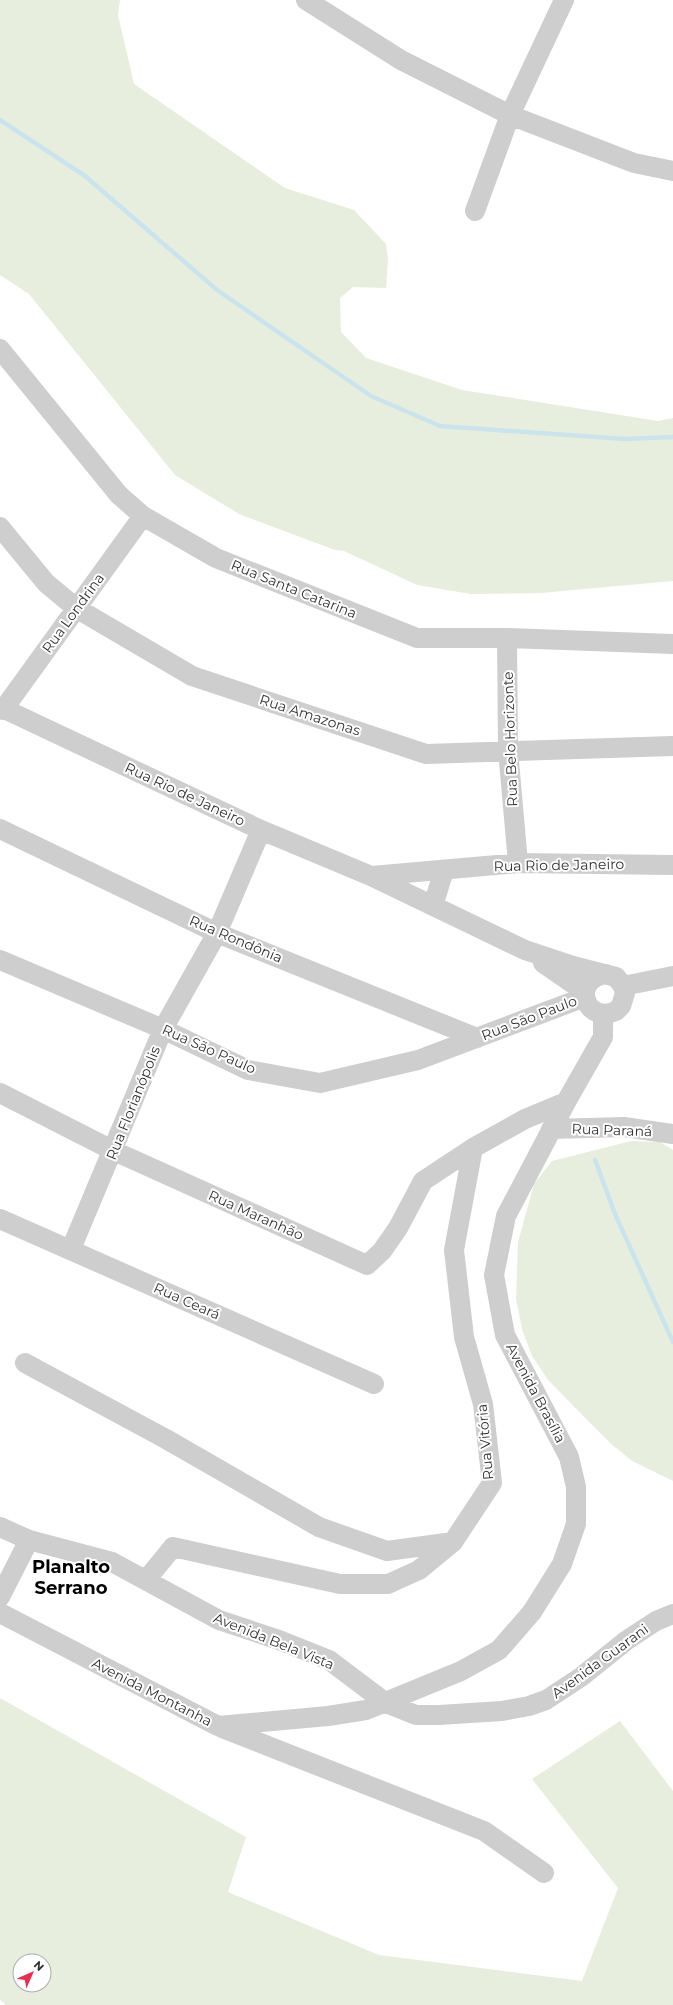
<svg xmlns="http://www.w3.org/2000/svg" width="673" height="2005" viewBox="0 0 673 2005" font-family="Montserrat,sans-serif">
	<rect width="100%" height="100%" fill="#fff"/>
	<!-- green -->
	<path fill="#e8eede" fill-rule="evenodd" d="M0,0H120L118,15L134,84L285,188L354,210L386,244L388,260L386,288L353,287L340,298L341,332L366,358L462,390L658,421L673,418V581L541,593L471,594L417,585L344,551L335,550L239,514L175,475L29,294L0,275Z
		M631,1141L660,1142L673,1150V1481L632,1461L609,1442L548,1380L532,1356L522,1329L516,1299L518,1242L534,1184L552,1161Z
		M0,1698L246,1837L228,1892L379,1955L582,1981L618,1888L532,1779L620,1721L673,1791V2005H6L0,2000ZM20,1961H44V1985H20Z"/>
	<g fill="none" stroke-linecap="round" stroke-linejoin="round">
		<!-- stream -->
		<path stroke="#c9e4ef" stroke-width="4.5" d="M0,120L85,176L217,290L371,396L440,426L625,439L673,437
			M595,1160L615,1214L673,1342"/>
		<!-- minor -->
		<path stroke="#cecece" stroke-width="20" d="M306,0L401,60L510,115L634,163L673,171
			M475,211L510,115L564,0
			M0,349L119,495L143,516L216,558L417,638H507L673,644
			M0,527L46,583L76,608L192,676L426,754L673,746
			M507,638L508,750L518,863
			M0,707L261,830L371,876L525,950L573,966L616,977L623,986L625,993L621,1006L616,1011C585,1025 570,979 606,974
			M3,710L143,516
			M0,829L217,933L477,1038
			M372,876L518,863L673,865
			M433,906L444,870
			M0,960L163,1029L248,1070L320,1083L418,1060L585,997
			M543,963L585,992
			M623,986L673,976
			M0,1093L114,1151L367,1265L382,1251L398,1228L423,1181L473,1148
			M551,1129L624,1127L673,1134
			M0,1219L374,1384
			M71,1249L163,1029L217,933L261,830
			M25,1363L166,1439L319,1527L387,1551L453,1542
			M0,1527L29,1540L112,1562L219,1620L279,1640L329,1660L386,1703L416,1715H439L502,1711L529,1706L546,1700L581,1677L627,1640L656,1621L673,1614
			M146,1580L173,1547L340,1584H388L419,1570L453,1542L492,1483L483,1404L464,1337L454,1250L473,1148L525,1119L566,1102
			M0,1597L29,1540
			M0,1613L218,1726L328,1716L366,1710L461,1671L499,1650L532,1612L562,1564L576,1524V1487L569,1457L505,1335L494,1275L506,1216L566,1102L603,1037V1014
			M222,1728L484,1831L544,1873"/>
	</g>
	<g text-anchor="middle" stroke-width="4" stroke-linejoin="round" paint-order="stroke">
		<!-- street labels -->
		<g font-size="14" fill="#313131" stroke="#fff">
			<text transform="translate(294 589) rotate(22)" y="5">Rua Santa Catarina</text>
			<text transform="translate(73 613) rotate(-54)" y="5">Rua Londrina</text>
			<text transform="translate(310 715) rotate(18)" y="5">Rua Amazonas</text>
			<text transform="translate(510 739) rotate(-92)" y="5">Rua Belo Horizonte</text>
			<text transform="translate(185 794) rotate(25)" y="5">Rua Rio de Janeiro</text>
			<text transform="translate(559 865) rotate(-1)" y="5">Rua Rio de Janeiro</text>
			<text transform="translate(236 939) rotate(23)" y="5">Rua Rondônia</text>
			<text transform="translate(529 1018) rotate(-21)" y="5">Rua São Paulo</text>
			<text transform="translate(209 1049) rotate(24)" y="5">Rua São Paulo</text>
			<text transform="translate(133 1103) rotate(-68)" y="5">Rua Florianópolis</text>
			<text transform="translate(612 1130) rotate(2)" y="5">Rua Paraná</text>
			<text transform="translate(256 1215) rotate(24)" y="5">Rua Maranhão</text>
			<text transform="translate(187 1301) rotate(24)" y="5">Rua Ceará</text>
			<text transform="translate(536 1393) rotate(62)" y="5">Avenida Brasília</text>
			<text transform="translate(485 1442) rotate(-95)" y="5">Rua Vitória</text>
			<text transform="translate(274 1641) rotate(22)" y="5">Avenida Bela Vista</text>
			<text transform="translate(600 1661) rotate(-36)" y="5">Avenida Guarani</text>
			<text transform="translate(152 1692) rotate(27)" y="5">Avenida Montanha</text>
		</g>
		<!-- district labels -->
		<g font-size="18" font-weight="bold" fill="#000" stroke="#fff">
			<text x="71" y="1573">Planalto<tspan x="71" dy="21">Serrano</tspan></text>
		</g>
	</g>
	<!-- north arrow -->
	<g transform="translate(32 1973) rotate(45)"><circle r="19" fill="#ffffff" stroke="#adadad"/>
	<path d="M0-3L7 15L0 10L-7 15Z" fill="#f1294e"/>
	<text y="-6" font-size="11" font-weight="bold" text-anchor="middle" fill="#313131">N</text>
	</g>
</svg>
